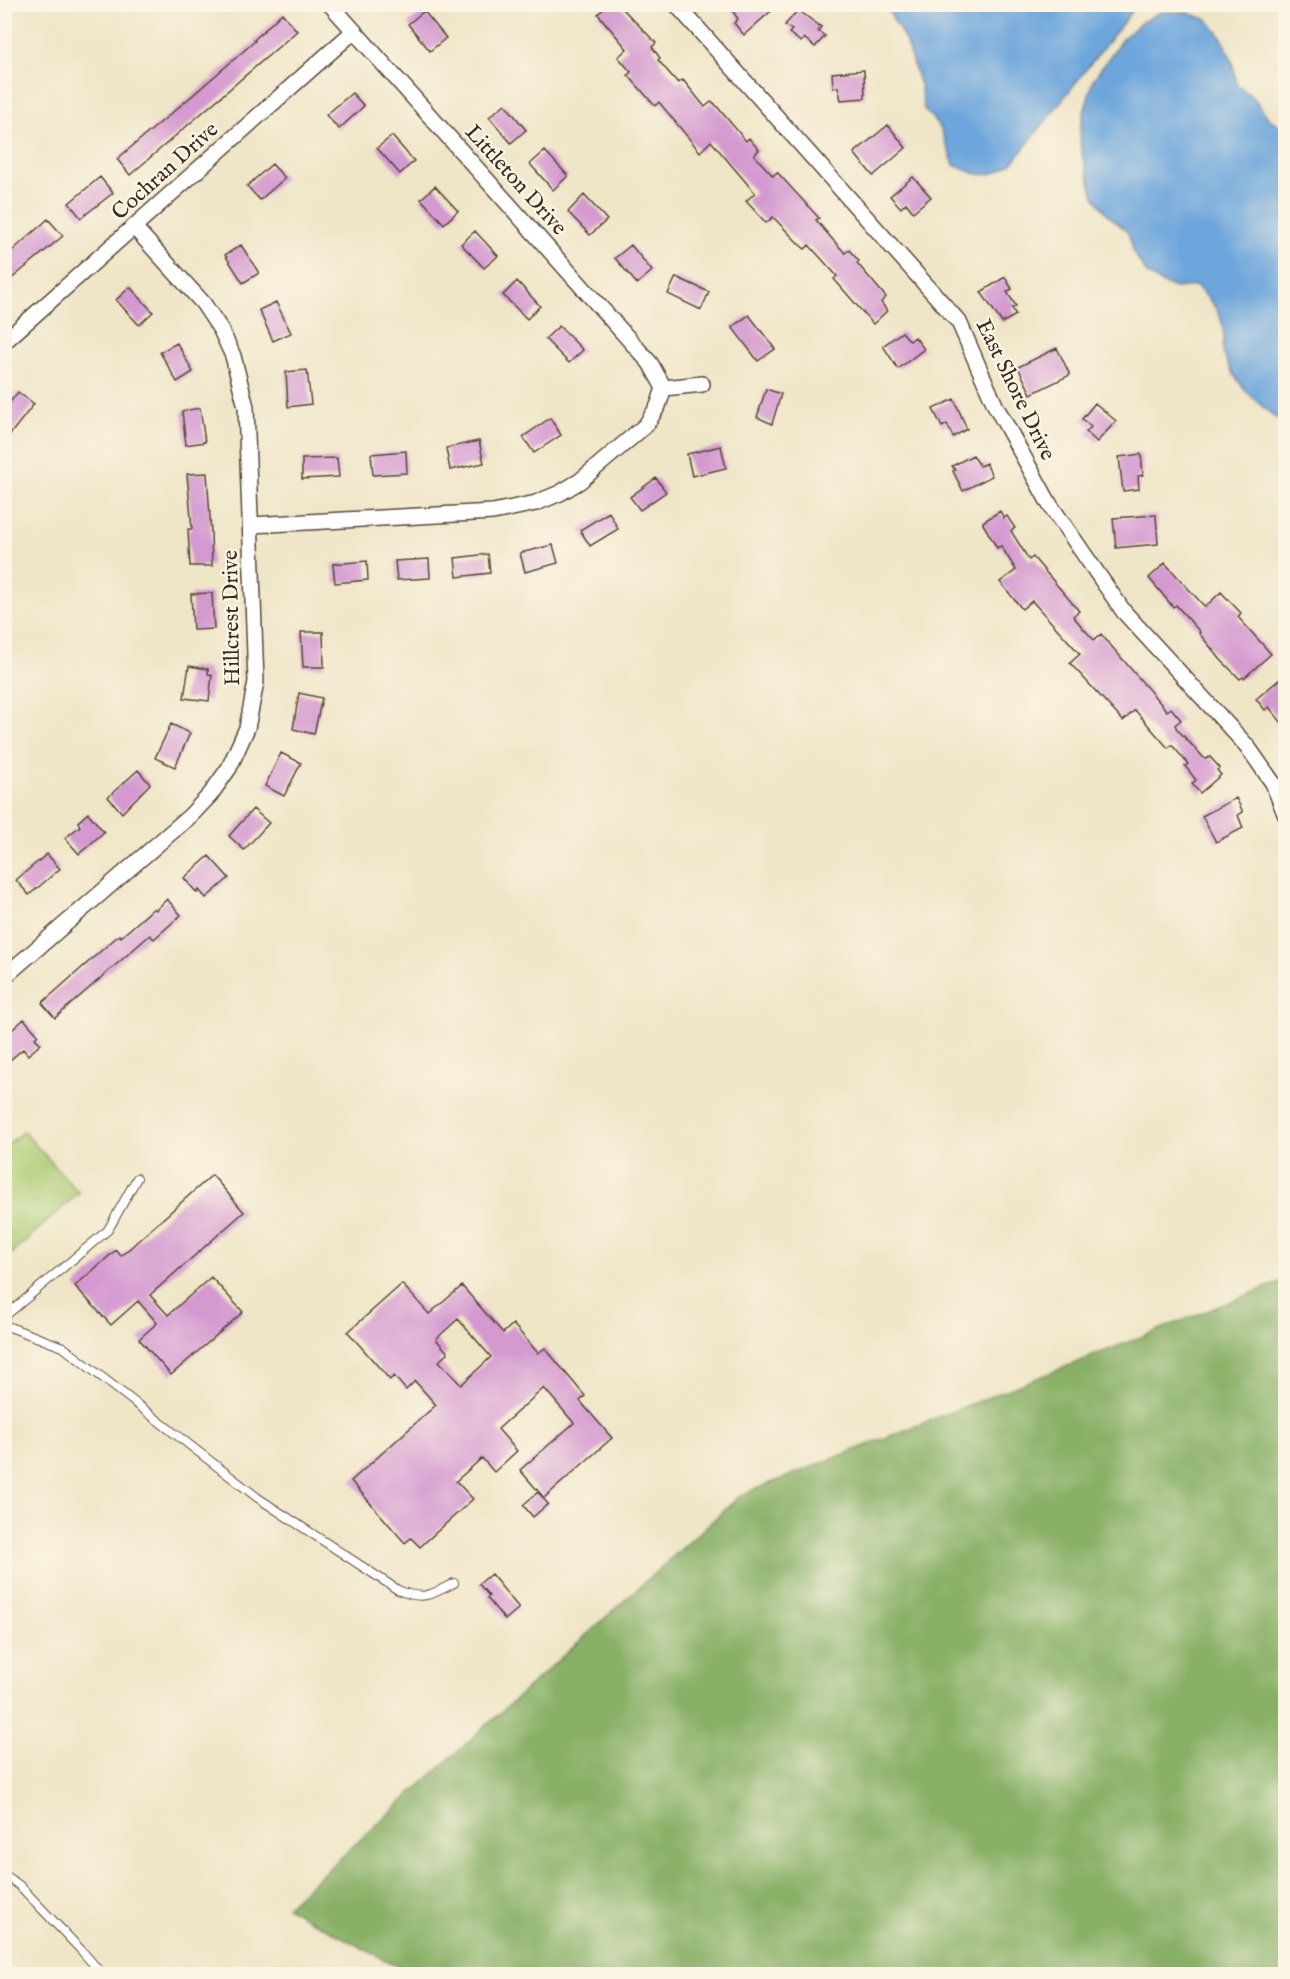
<svg xmlns="http://www.w3.org/2000/svg" width="1290" height="1979" viewBox="0 0 1290 1979" font-family="'IM FELL English',serif">
	<rect width="100%" height="100%" fill="#fcf5e5"/>
	<filter id="ink" filterUnits="userSpaceOnUse"><feTurbulence type="fractalNoise" baseFrequency=".0167" numOctaves="2"/><feDisplacementMap in="SourceGraphic" scale="12" xChannelSelector="R" yChannelSelector="G"/><feConvolveMatrix kernelMatrix="1 2 1 2 8 2 1 2 1" color-interpolation-filters="sRGB"/></filter>
	<filter id="wash" filterUnits="userSpaceOnUse"><feTurbulence type="fractalNoise" baseFrequency=".008" numOctaves="4" result="noise"/><feDisplacementMap in="SourceGraphic" scale="24" xChannelSelector="R" yChannelSelector="G"/><feGaussianBlur stdDeviation="1.35" result="paint"/><feColorMatrix in="noise" values="0 0 0 0 0 0 0 0 0 0 0 0 0 0 0 0 0 1.4 0 .05"/><feComposite in="paint" operator="in"/></filter>
	<g filter="url(#wash)">
		<rect width="100%" height="100%" fill="#efe5c7"/>
		<!-- green -->
		<path fill="#abcc74" stroke="#737b49" stroke-width="1.5" d="M23,1131L79,1193L5,1259V1147Z"/>
		<!-- forest -->
		<path fill="#88b066" stroke="#626d42" stroke-width="1.5" d="M1285,1280V1974H411L286,1907L741,1495Z"/>
		<!-- water -->
		<path fill="#6da6dc" stroke="#54687d" stroke-width="1.5" d="M885,5H1137L1014,161C992,180 979,177 954,165L940,127L924,109L920,85L905,40Z
			M1161,12H1186L1208,20L1222,38L1232,61L1237,84L1255,99L1269,119L1285,128V425C1262,407 1234,385 1224,355C1222,350 1224,343 1224,337C1223,312 1212,302 1196,286L1176,288L1163,284L1147,274L1134,254L1131,241L1127,231L1109,216L1094,197L1081,150L1080,127L1093,80L1122,39L1142,22Z"/>
		<g id="blocks">
			<!-- building -->
			<path fill="#d499d0" fill-rule="evenodd" d="M608,4H618L656,43L652,47L660,58L658,60L678,83L683,80L705,107L711,102L714,103L746,141L749,138L759,150L754,155L773,176L777,172L819,218L816,220L833,240L845,253L849,250L859,261L857,263L886,297L881,302L887,311L873,324L834,279L837,276L809,245L805,249L800,245L773,217L766,223L746,201L755,193L711,141L700,152L659,102L655,106L628,75L631,72L618,57L627,49L598,14Z
				M728,4H779L744,35L734,23L738,19Z
				M798,10L821,27L818,31L825,36L815,47L804,38L801,42L789,33L792,30L785,25Z
				M424,11L446,38L430,51L408,24Z
				M282,13L297,31L130,175L117,159L193,95L255,41L254,40Z
				M864,70L865,98L841,100L838,87L833,88L832,73Z
				M352,93L364,106L339,129L326,115Z
				M505,104L526,130L511,143L489,117Z
				M888,125L906,148L873,176L854,153Z
				M392,136L414,161L400,174L377,148Z
				M545,151L568,176L553,190L530,164Z
				M272,164L285,178L260,200L247,186Z
				M100,177L113,193L81,218L69,203Z
				M913,177L931,197L913,212L906,203L901,208L890,196Z
				M435,186L458,211L444,224L421,199Z
				M584,195L607,220L590,235L568,212Z
				M48,219L63,236L4,285V258Z
				M475,231L498,256L484,268L461,244Z
				M241,245L259,273L243,283L225,255Z
				M631,245L652,271L637,284L615,258Z
				M676,277L709,292L701,310L668,294Z
				M1005,277L1012,289L1007,292L1016,306L1012,308L1016,315L1002,323L981,292Z
				M517,281L540,306L527,319L503,295Z
				M130,287L153,312L139,325L116,300Z
				M276,302L291,333L273,341L259,310Z
				M749,315L775,349L758,361L732,327Z
				M559,326L583,350L569,363L545,339Z
				M902,332L910,341L915,337L924,349L898,369L883,346Z
				M177,343L193,372L177,382L160,352Z
				M1057,348L1070,375L1031,394L1018,367Z
				M307,370L311,404L288,407L286,372Z
				M766,389L781,394L772,424L757,417Z
				M18,392L34,404L4,442V410Z
				M954,399L967,429L953,437L947,424L942,427L933,409Z
				M1095,403L1116,421L1097,442L1086,432L1091,427L1082,419Z
				M200,408L205,442L186,445L182,411Z
				M550,418L561,435L534,453L523,437Z
				M479,441L484,463L450,470L446,448Z
				M721,446L726,468L692,476L687,454Z
				M406,451L407,473L373,475L371,454Z
				M1141,454L1143,475L1138,476L1139,489L1123,491L1119,457Z
				M973,455L980,466L986,463L992,476L963,491L953,471L955,470L952,466Z
				M337,458L339,477L302,479V459Z
				M207,473L211,532L212,566H190L188,529H192L187,474Z
				M656,478L666,492L640,510L630,497Z
				M1000,511L1004,518L1007,516L1015,528L1011,531L1029,560L1033,557L1079,611L1073,616L1083,628L1094,640L1101,634L1167,711L1171,708L1181,720L1175,725L1177,729L1205,759L1210,757L1220,768L1217,770L1221,775L1200,793L1192,784L1196,780L1185,766L1188,764L1172,745L1168,748L1135,710L1123,721L1070,663L1080,654L1032,601L1022,609L1000,582L1016,570L1001,546L997,548L983,524V522Z
				M609,512L618,529L590,546L580,530Z
				M1156,515L1158,544L1116,548L1113,518Z
				M553,545L558,563L525,572L520,553Z
				M488,554L490,573L457,577L455,558Z
				M429,559L430,578L397,580L395,561Z
				M367,561L368,580L335,583L333,564Z
				M1165,563L1205,607L1221,592L1241,613L1238,617L1271,654L1244,678L1243,677L1240,679L1221,660L1199,633L1200,632L1176,605L1173,607L1149,578Z
				M212,593L214,629L193,630L191,594Z
				M301,632H323L324,667H303Z
				M189,666L208,669V674L212,675L209,701L184,698Z
				M1286,674V728L1269,707L1265,710L1256,699Z
				M299,693L322,698L314,734L293,729Z
				M171,724L190,733L175,767L155,758Z
				M281,753L301,763L284,796L265,786Z
				M138,770L150,784L122,813L108,797Z
				M1236,798L1243,812L1238,815L1243,828L1216,842L1202,816Z
				M253,809L269,823L244,850L229,836Z
				M88,813L104,832L79,854L65,838L80,826L78,822Z
				M47,854L60,869L29,895L16,880Z
				M209,856L229,878L206,898L199,890L197,893L184,878Z
				M167,899L181,915L154,939L150,935L55,1018L42,1003L119,935L121,937L154,908L156,910Z
				M24,1019L38,1035L35,1038L41,1044L28,1055L23,1049L10,1060L4,1053V1037Z
				M212,1175L244,1212L150,1295L168,1315L211,1277L243,1312L171,1375L139,1339L157,1323L138,1301L111,1325L75,1286L116,1250L121,1256Z
				M402,1284L429,1314L462,1286L503,1333L513,1324L538,1353L545,1348L585,1396L580,1401L612,1438L544,1498L520,1470L574,1423L544,1388L498,1429L517,1451L494,1472L482,1458L456,1481L473,1499L420,1547L411,1538L405,1543L351,1481L436,1405L415,1381L406,1390L394,1376L390,1380L348,1332ZM458,1319L491,1357L461,1385L439,1361L448,1353L436,1339Z
				M538,1492L548,1504L533,1517L523,1505Z
				M491,1574L519,1608L505,1620L487,1598L489,1596L479,1584Z"/>
		</g>
	</g>
	<g filter="url(#ink)">
		<use href="#blocks" fill-opacity="0" stroke="#564637" stroke-width="1.5"/>
		<g fill="none" stroke-linecap="round" stroke-linejoin="round">
			<defs>
				<path id="lane" d="M4,1317L108,1230L137,1178
					M4,1325L63,1347L258,1498L398,1590C423,1601 431,1595 454,1583
					M4,1874L20,1886L81,1950L102,1974"/>
				<path id="street" d="M676,4L959,322L995,405L1050,505L1124,612L1247,746L1273,783L1286,816
					M4,342L354,31
					M664,388L702,384
					M251,525L493,512L536,503L560,493L580,481L646,425L658,406L664,388L650,363L330,4
					M4,977L190,816L210,795L229,768L247,728L256,682L246,407L233,356L221,330L203,303L134,227"/>
			</defs>
			<!-- lane casing -->
			<use href="#lane" stroke="#564637" stroke-width="10"/>
			<!-- street casing -->
			<use href="#street" stroke="#564637" stroke-width="18"/>
			<!-- lane -->
			<use href="#lane" stroke="#fff" stroke-width="8"/>
			<!-- street -->
			<use href="#street" stroke="#fff" stroke-width="15"/>
		</g>
	</g>
	<g text-anchor="middle" stroke-width="4.5" stroke-linejoin="round" paint-order="stroke">
		<!-- street labels -->
		<g font-size="22" fill="#3b2a1e" stroke="#fcf5e5">
			<text transform="translate(164 170) rotate(-42)" y="8">Cochran Drive</text>
			<text transform="translate(517 179) rotate(48)" y="8">Littleton Drive</text>
			<text transform="translate(1017 389) rotate(64)" y="8">East Shore Drive</text>
			<text transform="translate(230 618) rotate(-91)" y="8">Hillcrest Drive</text>
		</g>
	</g>
	<!-- margin -->
	<rect width="1290" height="1979" fill="none" stroke="#fcf5e5" stroke-width="24"/>
</svg>
